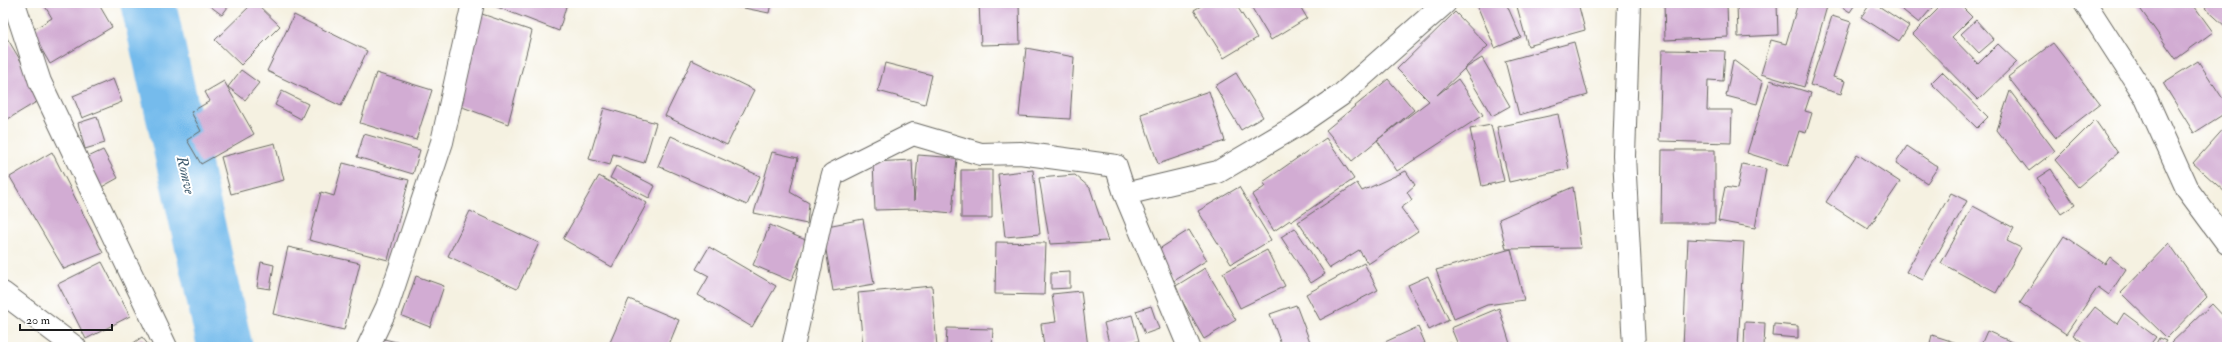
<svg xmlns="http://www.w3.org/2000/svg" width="2230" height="350" viewBox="0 0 2230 350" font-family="'IM FELL Double Pica',serif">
	<rect width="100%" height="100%" fill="#fff"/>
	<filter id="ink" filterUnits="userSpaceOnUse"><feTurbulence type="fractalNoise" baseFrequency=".025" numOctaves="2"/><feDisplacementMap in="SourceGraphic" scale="8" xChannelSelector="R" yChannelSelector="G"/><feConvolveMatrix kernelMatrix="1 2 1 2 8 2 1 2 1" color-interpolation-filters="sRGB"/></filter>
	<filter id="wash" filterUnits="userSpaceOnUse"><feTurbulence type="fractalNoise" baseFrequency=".012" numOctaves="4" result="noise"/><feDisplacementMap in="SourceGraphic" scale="16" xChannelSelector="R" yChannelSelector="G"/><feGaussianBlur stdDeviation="0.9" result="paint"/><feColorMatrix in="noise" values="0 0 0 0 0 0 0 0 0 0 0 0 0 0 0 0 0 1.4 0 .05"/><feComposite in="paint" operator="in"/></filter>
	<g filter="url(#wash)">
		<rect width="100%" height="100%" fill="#f5f1e1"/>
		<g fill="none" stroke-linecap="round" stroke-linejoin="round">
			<!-- river -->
			<path stroke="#75bbec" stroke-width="55" d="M148,3L225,347"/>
		</g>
		<g id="blocks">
			<!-- building -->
			<path fill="#d2acd3" d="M43,3H98L112,27L50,64L31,31L52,18Z
				M206,3H231L222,15Z
				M253,3H256L280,26L241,65L215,40Z
				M493,3H567L559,31L492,5Z
				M719,3H771L769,13Z
				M979,3H1019L1020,44L981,45Z
				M1206,3H1235L1257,38L1224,58L1194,10Z
				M1249,3H1298L1307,18L1271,40Z
				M1476,3H1506L1521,37L1495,48Z
				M1516,3H1578L1585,30L1528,46Z
				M1664,3H1727L1728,37L1665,40Z
				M1737,3H1777L1778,35L1738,37Z
				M1798,3H1828L1804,87L1761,74L1771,40L1786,44Z
				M1836,3H1856L1850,12Z
				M1871,3H1874L1909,26L1899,41L1861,17Z
				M1894,3H1936L1919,23Z
				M1944,3H1958L1972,17L1952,37L1978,64L1998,44L2017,62L1978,100L1913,34Z
				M2136,3H2192L2213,32L2176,59Z
				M2209,3H2227L2226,27L2205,8Z
				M1455,12L1488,46L1437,95L1458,79L1483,115L1397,171L1377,140L1429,101L1397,69Z
				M479,13L532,31L508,124L457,105Z
				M294,15L367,51L341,106L267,71Z
				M1832,16L1851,22L1833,77L1845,81L1841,94L1810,85Z
				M1976,20L1994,40L1979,53L1961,34Z
				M7,38L43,98L3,122V40Z
				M1574,42L1588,95L1519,115L1505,61Z
				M2053,43L2100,104L2056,138L2008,77Z
				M1026,48L1074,57L1070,119L1019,116Z
				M1662,50L1725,51L1723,81L1708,80L1707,110H1732L1731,143L1659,141Z
				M1482,58L1510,106L1492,116L1464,69Z
				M692,60L754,90L727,145L665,116Z
				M1733,60L1763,82L1757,104L1726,96Z
				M2198,61L2227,105V112L2194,133L2163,83Z
				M885,63L932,75L925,104L878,91Z
				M241,70L259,83L245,100L228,87Z
				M1942,72L1988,117L1977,128L1931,83Z
				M376,73L432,90L416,140L360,123Z
				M1236,73L1263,117L1241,130L1215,86Z
				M113,79L122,102L82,118L73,96Z
				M1388,79L1414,110L1352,161L1326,130Z
				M1770,80L1811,93L1805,111L1812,113L1806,133L1799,131L1788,166L1747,153Z
				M224,81L254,134L201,164L187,140L201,131L191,112L210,101L205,92Z
				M282,91L308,104L301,119L275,105Z
				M1209,91L1225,141L1158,164L1141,114Z
				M2010,91L2055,151L2029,171L1997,130Z
				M604,108L656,123L644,163L613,154L610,165L589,159Z
				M1558,114L1569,169L1509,182L1497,127Z
				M97,117L105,143L85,149L78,123Z
				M2095,120L2118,153L2078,187L2055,160Z
				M1491,125L1504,181L1482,186L1470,129Z
				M2227,125V194L2193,163Z
				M364,134L420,150L413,174L357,157Z
				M671,136L760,176L747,205L658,166Z
				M1326,138L1354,179L1291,222L1290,220L1274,231L1252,195L1266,186L1263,182Z
				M275,143L284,180L231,194L221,157Z
				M1907,146L1938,167L1927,183L1896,163Z
				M103,150L118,178L100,188L84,159Z
				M1662,150H1715V223H1661Z
				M52,152L103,253L64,269L10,177Z
				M772,152L798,158L790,192L809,203L807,224L754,213Z
				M1857,154L1900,182L1868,229L1826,202Z
				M918,155L957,158L952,213L913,209L875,210L873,162L912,160L914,201Z
				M343,163L409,180L388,260L309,240L321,192L334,196Z
				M1742,164L1766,169L1755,228L1718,221L1725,187L1737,189Z
				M616,166L655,186L649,198L610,178Z
				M2051,169L2075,205L2061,214L2037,178Z
				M961,170H992V218H961Z
				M1033,170L1040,234L1005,237L998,174Z
				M1406,171L1415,185L1407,192L1412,200L1401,208L1418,231L1368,264L1359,250L1330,268L1298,222L1357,183L1362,191Z
				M1075,175L1090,188L1108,241L1050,244L1039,178Z
				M599,176L647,203L612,267L563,239Z
				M1239,187L1271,240L1231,264L1198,211Z
				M1573,187L1581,248L1506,249L1499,219Z
				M1951,193L1967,201L1923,280L1906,272Z
				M1973,206L2014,228L2007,241L2021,248L1996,293L1941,263Z
				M470,211L539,243L517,289L448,256Z
				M863,219L874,284L833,291L822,227Z
				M770,225L808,241L791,281L753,265Z
				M1295,228L1325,274L1311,283L1281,237Z
				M1189,230L1207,260L1174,281L1156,251Z
				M2064,236L2105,264L2110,257L2126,269L2109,295L2098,287L2066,334L2020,303Z
				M1688,239L1744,242L1738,347H1683Z
				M996,242L1046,243L1044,295L995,294Z
				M2169,243L2207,297L2167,338L2121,293Z
				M288,247L360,263L344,330L273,314Z
				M709,247L776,286L752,327L698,295L709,276L696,269Z
				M1511,249L1524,300L1487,305L1454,319L1436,270Z
				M1267,250L1285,286L1240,308L1223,273Z
				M102,262L130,316L86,339L58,284Z
				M261,262L274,265L270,289L257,287Z
				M1364,263L1378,290L1320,320L1306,294Z
				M1205,268L1236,320L1204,339L1174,287Z
				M1070,272V288L1051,289V273Z
				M416,276L444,286L430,327L402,316Z
				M1428,276L1449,320L1429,330L1408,285Z
				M932,286L937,347H863L858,293Z
				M1081,291L1088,347H1044L1041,324L1056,322L1052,294Z
				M629,299L679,320L668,347H608Z
				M2212,304L2227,320V341L2220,347H2175L2171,343Z
				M1296,305L1312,347H1282L1270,314Z
				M1151,306L1159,329L1145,334L1136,311Z
				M2095,307L2117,324L2124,313L2156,337L2148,347H2089L2073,335Z
				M1499,308L1511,347H1459L1451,328Z
				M1132,315L1139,341L1110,347L1104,323Z
				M1745,322L1765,323L1764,347H1744Z
				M1774,324L1798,326V338L1773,336Z
				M1418,327L1425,343L1416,347H1374Z
				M947,328L993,329L992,347H946Z
				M1987,331L2023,347H1980Z
				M1932,335L1954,342L1952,347H1929Z
				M142,337L150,347H128Z
				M380,338L409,345V347H378Z
				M2159,338L2166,341L2162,347H2154Z
				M1451,343L1453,347H1434V346Z"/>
		</g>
	</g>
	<g filter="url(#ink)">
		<use href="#blocks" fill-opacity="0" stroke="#686761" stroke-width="1"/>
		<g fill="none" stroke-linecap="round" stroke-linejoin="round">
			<defs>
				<path id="street" d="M14,3L40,82L166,347
					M2085,3L2145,96L2187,189L2227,243
					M1125,194L1189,347
					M3,293L75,347
					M368,347L387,307L442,142L473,3
					M793,347L821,219L833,174L913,134L981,154L1020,153L1116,166L1125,194L1218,172L1296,126L1341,95L1445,3"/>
				<path id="secondary" d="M1629,3L1624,156L1634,347"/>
			</defs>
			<!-- street casing -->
			<use href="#street" stroke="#686761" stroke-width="24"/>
			<!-- secondary casing -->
			<use href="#secondary" stroke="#686761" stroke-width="24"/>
			<!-- street -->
			<use href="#street" stroke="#fff" stroke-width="22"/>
			<!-- secondary -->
			<use href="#secondary" stroke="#fff" stroke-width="22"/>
		</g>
	</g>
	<g text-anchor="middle" stroke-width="4" stroke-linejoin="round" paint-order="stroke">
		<!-- water labels -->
		<g font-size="15" font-style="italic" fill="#405c6f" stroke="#fff">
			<text transform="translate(186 175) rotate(77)" y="5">Romve</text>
		</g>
	</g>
	<!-- margin -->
	<rect width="2230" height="350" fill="none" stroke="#fff" stroke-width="16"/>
	<!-- scale -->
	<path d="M20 324v6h92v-6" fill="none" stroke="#1c1c1c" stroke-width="2"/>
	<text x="26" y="324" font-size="12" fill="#1c1c1c" stroke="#ffffff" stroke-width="3" paint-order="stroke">20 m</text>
</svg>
